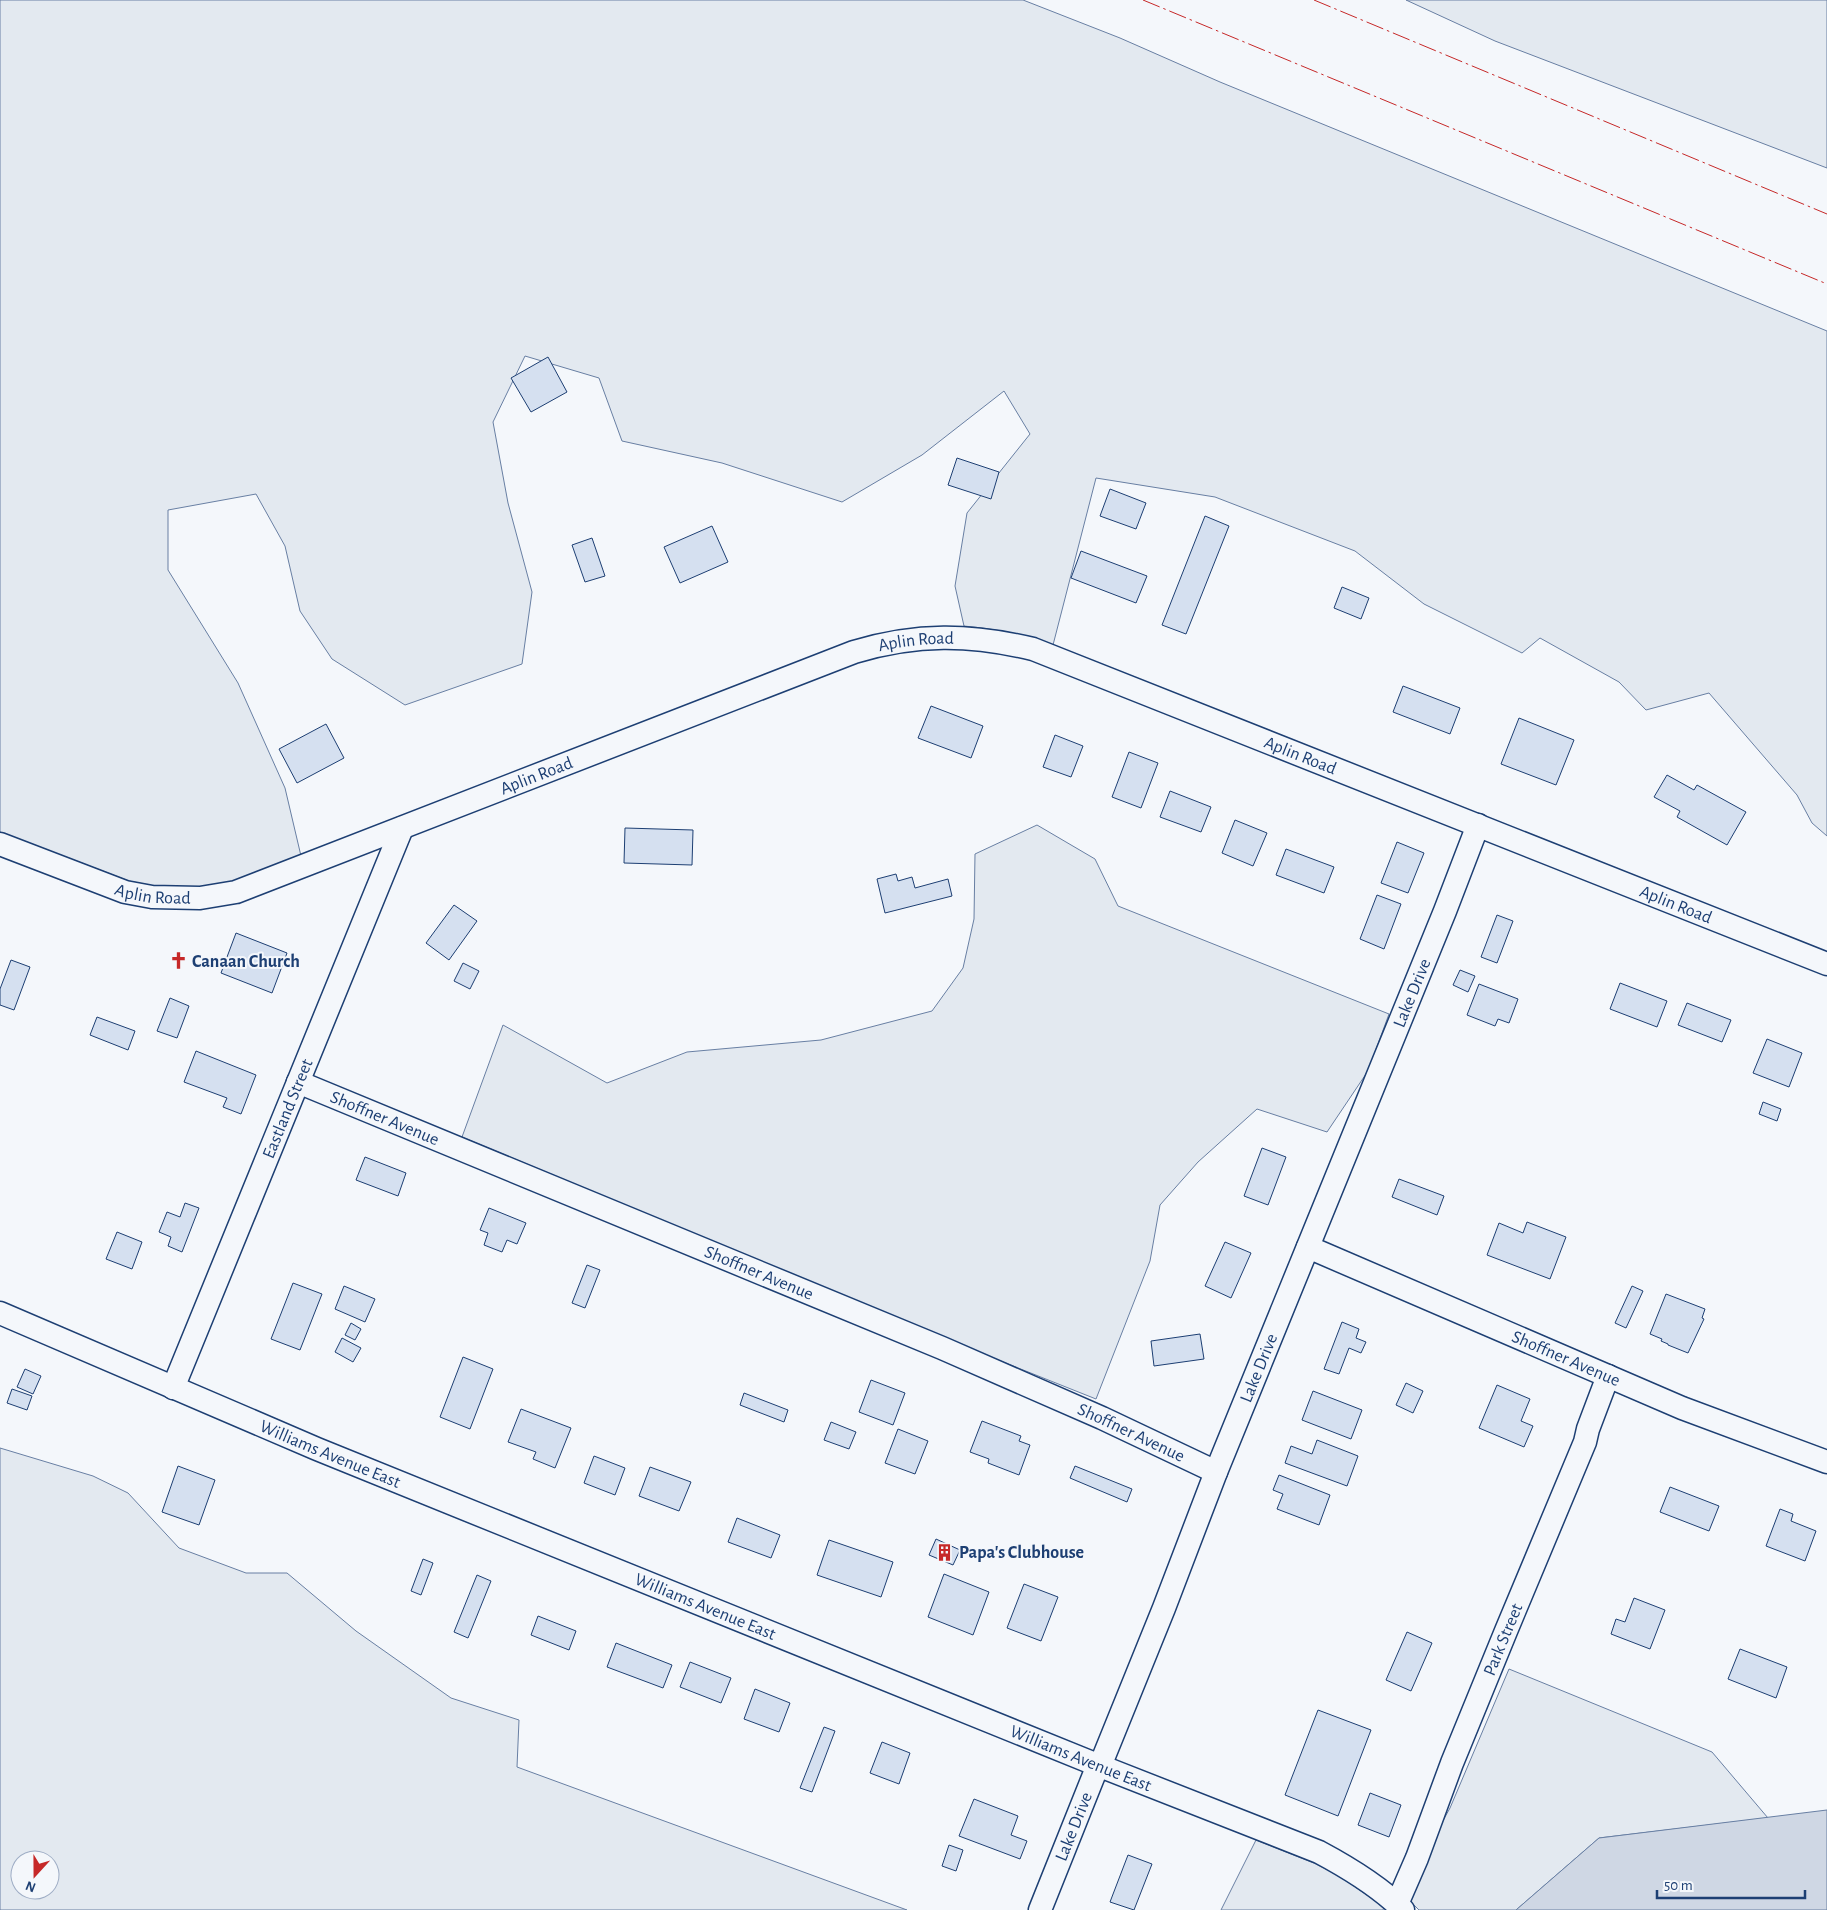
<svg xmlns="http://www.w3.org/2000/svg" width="1827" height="1910" viewBox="0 0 1827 1910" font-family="'Alegreya Sans',sans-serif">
	<rect width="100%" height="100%" fill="#f4f7fb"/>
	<!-- green -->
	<path fill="#e3e9f0" stroke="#687fa3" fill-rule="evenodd" d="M0,0H1023L1120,38L1220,82L1827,331V836L1812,823L1797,795L1709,693L1646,710L1619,682L1540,638L1522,653L1424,604L1355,551L1215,497L1096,478L1053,645C1024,634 995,629 964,626L955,586L967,513L1030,434L1004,391L922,455L842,502L722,463L622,441L599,378L525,356L493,422L508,503L532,592L522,664L405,705L332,659L300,611L285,546L256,494L168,510V570L238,683L285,788L301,856L235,881L200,887L154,886L129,881L0,832Z
		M1406,0H1827V168L1495,41Z
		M1037,825L1095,859L1118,906L1389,1014L1368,1071L1327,1132L1257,1109L1198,1162L1160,1205L1150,1261L1096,1399L983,1354L462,1137L503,1025L607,1083L687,1052L821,1040L932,1011L963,968L974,919L975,854Z
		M0,1448L93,1476L128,1493L179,1548L246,1573H287L356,1631L451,1698L519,1720L517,1767L907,1910H0ZM20,1860H50V1890H20Z
		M1509,1669L1712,1752L1768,1818L1599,1838L1516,1910H1419L1409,1900L1440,1826L1450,1808Z
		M1256,1840L1314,1863L1338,1875L1384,1907L1383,1910H1221Z"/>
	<!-- water -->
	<path fill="#cfd7e4" stroke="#687fa3" d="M1827,1810V1910H1516L1599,1838Z"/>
	<!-- building -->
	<path fill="#d5e0f0" stroke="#1d3f73" d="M548,357L567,392L531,412L511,378Z
		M957,458L999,472L991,499L948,485Z
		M1110,489L1146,503L1136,529L1100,516Z
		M1205,516L1229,526L1186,634L1162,625Z
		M712,526L728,562L680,583L664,547Z
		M592,538L605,576L585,582L572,545Z
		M1081,551L1147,576L1136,603L1071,578Z
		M1342,587L1369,598L1361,619L1334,608Z
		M1403,686L1460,708L1450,734L1393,712Z
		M931,706L983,726L971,758L918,738Z
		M1519,718L1574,740L1556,785L1501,764Z
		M326,724L344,758L297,783L279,749Z
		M1055,735L1083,746L1071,777L1043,767Z
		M1129,752L1158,763L1141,808L1112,797Z
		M1667,775L1694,790L1697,785L1746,812L1727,845L1677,817L1680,811L1654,797Z
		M1170,791L1211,807L1201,832L1160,817Z
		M1235,820L1267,833L1253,866L1222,853Z
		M625,828L693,830L692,865L624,863Z
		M1397,842L1424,853L1408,893L1381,883Z
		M1286,849L1334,867L1324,893L1276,875Z
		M896,874L898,881L912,877L915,888L948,879L952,896L885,913L877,879Z
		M1377,895L1401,904L1384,949L1360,939Z
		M454,905L477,921L449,960L426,943Z
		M1497,915L1513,921L1497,963L1481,957Z
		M236,933L287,953L272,993L221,973Z
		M11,960L30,967L14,1010L0,1005V989Z
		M463,963L479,971L470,989L454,981Z
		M1460,970L1475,976L1468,992L1453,985Z
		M1620,983L1667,1001L1657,1027L1610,1009Z
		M1479,984L1518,999L1509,1023L1498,1019L1495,1026L1467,1015Z
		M170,998L189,1006L177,1038L157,1031Z
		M1687,1003L1731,1020L1722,1042L1678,1025Z
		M97,1017L135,1031L128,1050L90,1035Z
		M1767,1039L1802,1053L1789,1087L1753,1073Z
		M196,1051L256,1075L241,1114L223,1107L227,1098L184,1082Z
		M1763,1102L1781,1109L1777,1121L1759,1114Z
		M1262,1148L1286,1157L1268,1205L1244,1196Z
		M365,1157L406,1173L398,1196L356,1180Z
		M1399,1179L1444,1196L1437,1215L1392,1197Z
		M185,1203L199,1208L182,1252L168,1246L171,1237L159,1232L167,1212L180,1217Z
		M489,1208L526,1223L517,1244L507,1240L502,1252L484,1245L488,1233L480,1230Z
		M1527,1222L1566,1237L1550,1279L1487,1255L1499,1223L1523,1233Z
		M117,1232L142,1242L132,1269L106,1259Z
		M1225,1242L1251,1253L1231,1298L1205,1286Z
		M587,1265L600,1270L585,1308L572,1303Z
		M293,1283L322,1294L300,1350L271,1339Z
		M344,1286L375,1299L365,1322L335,1309Z
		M1632,1286L1643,1291L1626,1328L1615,1323Z
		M1666,1294L1705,1309L1702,1318L1704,1319L1688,1353L1668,1345V1344L1661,1341L1662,1339L1650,1334Z
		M1342,1322L1359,1329L1356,1338L1366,1342L1361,1353L1349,1348L1339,1374L1324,1369Z
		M351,1323L361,1329L355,1340L345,1335Z
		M1200,1334L1204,1359L1154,1366L1151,1341Z
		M342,1338L361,1348L353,1362L335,1352Z
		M463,1357L493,1369L470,1429L440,1417Z
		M25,1369L41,1376L33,1394L17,1387Z
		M871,1380L905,1393L893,1425L859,1412Z
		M1406,1383L1423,1391L1413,1413L1396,1405Z
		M1497,1385L1530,1399L1521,1421L1533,1426L1524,1447L1479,1428Z
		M12,1389L32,1396L27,1410L7,1403Z
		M1313,1391L1362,1410L1351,1439L1302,1420Z
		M744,1393L788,1410L784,1422L740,1405Z
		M521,1409L571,1428L555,1468L533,1459L536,1452L508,1442Z
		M982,1421L1021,1436L1019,1441L1030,1445L1019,1475L988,1463L989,1459L970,1452Z
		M831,1422L856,1432L849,1449L824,1440Z
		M898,1429L928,1441L915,1474L885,1463Z
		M1317,1440L1358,1456L1347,1486L1285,1463L1291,1446L1312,1454Z
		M594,1456L625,1468L615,1495L584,1483Z
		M178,1466L215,1480L199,1525L162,1512Z
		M1075,1466L1132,1489L1127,1502L1070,1478Z
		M650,1467L691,1482L679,1511L639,1496Z
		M1279,1475L1330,1495L1319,1525L1277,1509L1283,1494L1273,1490Z
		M1670,1487L1719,1506L1709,1531L1660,1512Z
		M1780,1509L1793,1514L1791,1521L1816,1531L1805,1561L1766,1546Z
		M737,1518L780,1535L771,1558L728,1542Z
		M936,1539L960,1550L953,1565L929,1555Z
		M829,1540L893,1562L881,1597L817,1575Z
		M423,1559L433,1563L421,1595L411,1591Z
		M944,1574L989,1592L973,1635L928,1617Z
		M477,1575L491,1581L468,1638L454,1632Z
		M1024,1584L1058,1597L1041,1641L1007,1628Z
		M1634,1598L1665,1610L1650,1649L1611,1634L1616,1619L1625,1622Z
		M538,1616L576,1631L569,1650L531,1635Z
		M1407,1632L1432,1643L1411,1691L1386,1680Z
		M616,1643L672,1665L663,1688L607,1667Z
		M1740,1649L1787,1667L1776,1698L1728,1679Z
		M690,1662L731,1678L721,1703L680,1687Z
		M755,1689L790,1703L779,1732L744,1719Z
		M1318,1710L1371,1730L1338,1816L1285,1795Z
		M824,1727L835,1731L812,1792L800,1788Z
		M882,1742L910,1753L899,1784L870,1773Z
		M1370,1793L1401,1805L1389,1837L1358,1825Z
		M974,1799L1018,1816L1011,1835L1027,1841L1020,1859L959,1836Z
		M949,1845L963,1850L956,1871L942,1866Z
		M1128,1855L1152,1864L1134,1910L1110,1902Z"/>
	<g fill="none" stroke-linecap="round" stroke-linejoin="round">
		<defs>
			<g id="minor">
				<path id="s1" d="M0,844L125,892L152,897L200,898L236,892L854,652C917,633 970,634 1033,649L1827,964"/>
				<path id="s2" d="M298,1082L942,1348L1102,1418L1216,1472"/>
				<path id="s3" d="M1308,1247L1682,1408L1827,1462"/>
				<path id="s4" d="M0,1313L317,1449L1100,1766L1319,1852C1349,1868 1379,1886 1403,1910"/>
				<path id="s5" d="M173,1388L402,828"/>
				<path id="s6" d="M1397,1904L1417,1858L1452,1763L1506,1631L1585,1442L1588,1429L1608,1376"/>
				<path id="s7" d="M1040,1910L1096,1770L1100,1766L1164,1608L1216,1472L1445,911L1478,825"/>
			</g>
		</defs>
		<!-- minor casing -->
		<use href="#minor" stroke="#1d3f73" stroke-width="25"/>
		<!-- minor -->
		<use href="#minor" stroke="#f4f7fb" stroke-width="22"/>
		<!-- power -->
		<path stroke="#c62828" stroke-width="1" stroke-dasharray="18 4 2.5 4" stroke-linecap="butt" d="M1143,0L1827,284
			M1314,0L1827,214"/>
	</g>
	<!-- icons -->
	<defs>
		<symbol id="church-bare" viewBox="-9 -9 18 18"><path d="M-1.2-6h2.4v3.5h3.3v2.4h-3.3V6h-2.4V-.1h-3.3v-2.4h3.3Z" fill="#c62828" stroke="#f4f7fb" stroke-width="2.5" paint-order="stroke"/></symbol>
		<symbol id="building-bare" viewBox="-9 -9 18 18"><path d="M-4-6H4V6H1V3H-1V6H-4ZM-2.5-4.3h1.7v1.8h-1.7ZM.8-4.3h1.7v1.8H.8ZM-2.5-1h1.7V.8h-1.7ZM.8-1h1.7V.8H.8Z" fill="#c62828" stroke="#f4f7fb" stroke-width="2.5" paint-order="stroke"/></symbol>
	</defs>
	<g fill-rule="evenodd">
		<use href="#church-bare" x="166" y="948" width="25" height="25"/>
		<use href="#building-bare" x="932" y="1540" width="25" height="25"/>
	</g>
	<g text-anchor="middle" stroke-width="4" stroke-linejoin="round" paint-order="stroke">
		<!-- street labels -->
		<g font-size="18" fill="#1d3f73" stroke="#f4f7fb">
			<text dy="6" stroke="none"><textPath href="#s1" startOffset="972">Aplin Road</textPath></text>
			<text dy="6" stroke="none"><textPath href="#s1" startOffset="1378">Aplin Road</textPath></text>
			<text dy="6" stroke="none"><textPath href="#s1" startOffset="568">Aplin Road</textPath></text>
			<text dy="6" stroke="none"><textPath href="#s1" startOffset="162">Aplin Road</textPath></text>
			<text dy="6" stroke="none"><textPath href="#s1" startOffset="1782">Aplin Road</textPath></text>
			<text dy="6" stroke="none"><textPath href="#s7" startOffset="990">Lake Drive</textPath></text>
			<text dy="6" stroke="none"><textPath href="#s5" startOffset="302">Eastland Street</textPath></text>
			<text dy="6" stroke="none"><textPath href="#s2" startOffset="94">Shoffner Avenue</textPath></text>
			<text dy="6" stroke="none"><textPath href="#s2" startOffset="499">Shoffner Avenue</textPath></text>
			<text dy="6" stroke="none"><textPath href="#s3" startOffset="281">Shoffner Avenue</textPath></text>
			<text dy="6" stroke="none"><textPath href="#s7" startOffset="585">Lake Drive</textPath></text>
			<text dy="6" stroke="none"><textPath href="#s2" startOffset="904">Shoffner Avenue</textPath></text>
			<text dy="6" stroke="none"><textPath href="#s4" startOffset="359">Williams Avenue East</textPath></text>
			<text dy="6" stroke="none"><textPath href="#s4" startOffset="764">Williams Avenue East</textPath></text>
			<text dy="6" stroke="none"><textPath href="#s6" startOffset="285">Park Street</textPath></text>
			<text dy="6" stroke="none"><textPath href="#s4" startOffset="1169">Williams Avenue East</textPath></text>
			<text dy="6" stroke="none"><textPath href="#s7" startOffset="90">Lake Drive</textPath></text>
		</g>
		<!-- poi labels -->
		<g font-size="18" font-weight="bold" fill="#1d3f73" stroke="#f4f7fb" text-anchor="start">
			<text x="192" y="967">Canaan Church</text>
			<text x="959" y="1558">Papa's Clubhouse</text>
		</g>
	</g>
	<!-- north arrow -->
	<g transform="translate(35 1875) rotate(201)"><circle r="24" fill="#f4f7fb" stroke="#9eadc5"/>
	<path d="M0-4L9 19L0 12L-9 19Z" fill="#c62828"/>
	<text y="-8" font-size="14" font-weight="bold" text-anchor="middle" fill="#1d3f73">N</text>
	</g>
	<!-- scale -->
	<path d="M1657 1890v8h148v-8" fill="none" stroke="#1d3f73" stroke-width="2.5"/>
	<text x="1664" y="1890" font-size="15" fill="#1d3f73" stroke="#f4f7fb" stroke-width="4" paint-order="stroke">50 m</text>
</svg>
